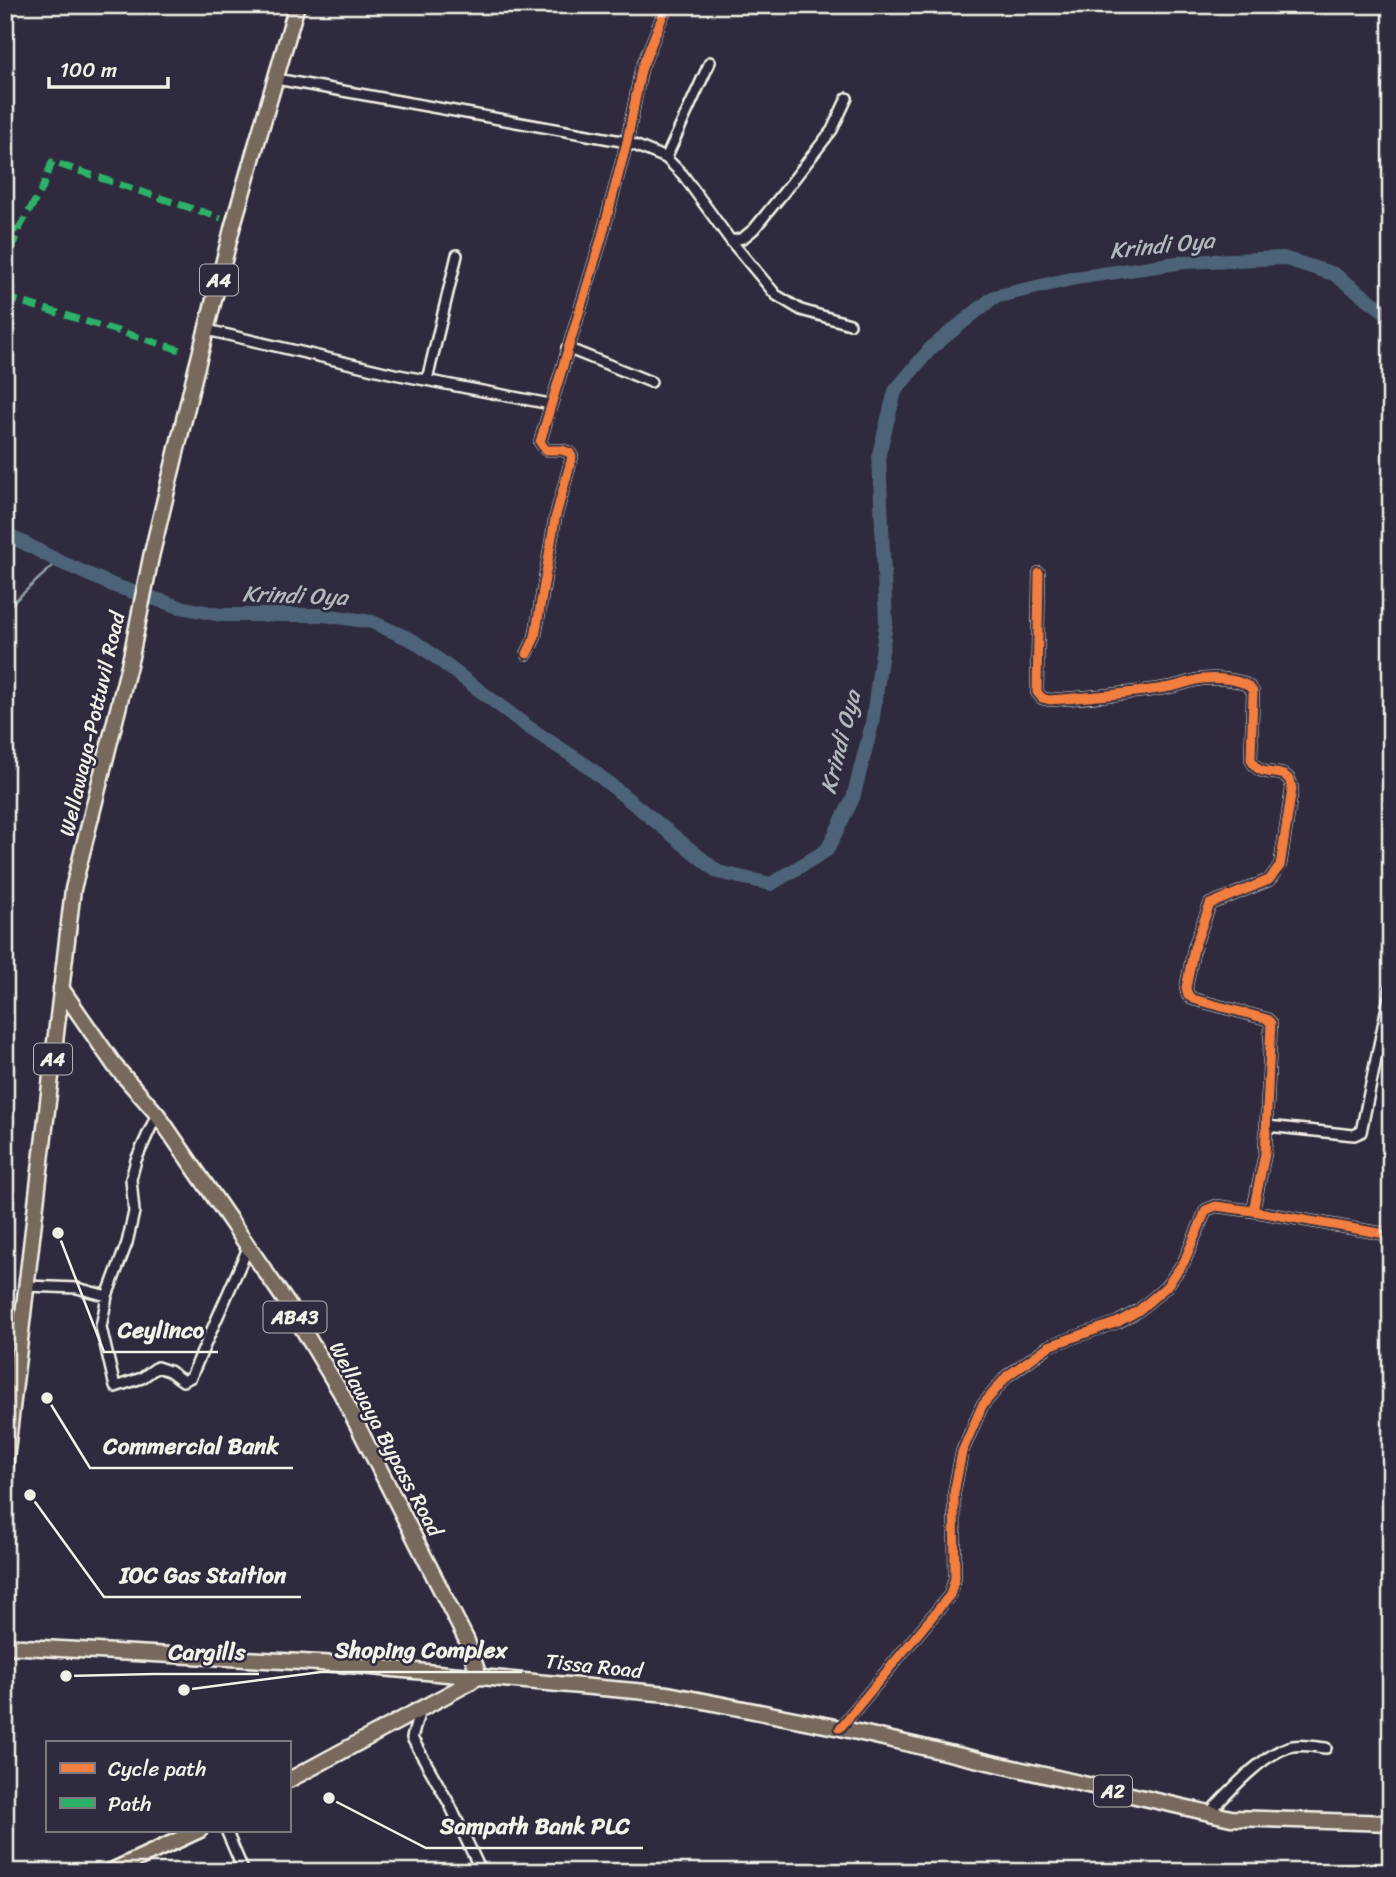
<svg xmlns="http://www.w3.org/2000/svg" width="1396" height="1877" viewBox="0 0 1396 1877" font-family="Sriracha,sans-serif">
	<rect width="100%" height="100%" fill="#2f2a3d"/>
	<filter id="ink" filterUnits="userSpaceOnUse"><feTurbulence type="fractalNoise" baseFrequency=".0143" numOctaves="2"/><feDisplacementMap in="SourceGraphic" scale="14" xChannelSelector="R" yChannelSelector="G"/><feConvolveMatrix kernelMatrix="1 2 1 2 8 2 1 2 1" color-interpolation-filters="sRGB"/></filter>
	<g filter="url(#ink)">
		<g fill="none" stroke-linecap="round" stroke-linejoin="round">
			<!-- stream -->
			<path stroke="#909ca5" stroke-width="2.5" d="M5,610L58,561"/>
			<!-- river -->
			<path stroke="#4d6378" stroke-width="14" d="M5,533L58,561L115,586L180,607L221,615H324L372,622L414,641L528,727L586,765L718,872L771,884L827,850L853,798L872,724L886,623L879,454L895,391L931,348L994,297L1075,278L1184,262L1283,258L1334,274L1391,316"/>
			<defs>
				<path id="minor" d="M276,79L627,142L666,158L710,62
					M666,158L683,175L731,241L776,295L801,310L850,324
					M731,241L743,238L754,229L784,192L832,130L847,98
					M207,330L394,374L550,404
					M567,348L651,382
					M427,380L457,255
					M1039,573L1037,692L1042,698L1050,700C1090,697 1131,694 1170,687C1181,685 1192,680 1202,679C1216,678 1247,678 1253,692L1251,759C1260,784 1289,761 1292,789L1280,866L1269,880L1210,904L1194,948L1186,988L1188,995L1193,999L1267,1019L1271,1023L1265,1154L1253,1211
					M527,654L535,637L555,519L572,457L570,453L562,450H546L540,442L601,240L627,142L641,70L667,5
					M157,1114L136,1160L131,1179L134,1212L127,1243L107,1296L101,1327L115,1387L142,1378L157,1367L169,1371L183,1381L191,1377L248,1248
					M1267,1126L1354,1135L1361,1132L1391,987
					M27,1286L77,1288L107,1296
					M420,1710L412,1738L450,1805L479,1867L487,1872
					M840,1728L950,1595L955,1578L954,1493L962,1452L982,1406L1007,1376L1049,1346L1118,1322L1138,1311L1166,1287L1184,1262L1206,1210L1216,1206L1253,1211L1391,1235
					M1209,1813C1228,1793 1265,1751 1293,1746C1303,1744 1316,1747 1326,1748
					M226,1830L244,1872"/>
				<path id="primary" d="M61,988L115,1066L157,1114L289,1306L341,1393L467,1641L479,1676L467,1684L289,1780
					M109,1872L200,1830"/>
				<path id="trunk" d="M5,1468L73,889L131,657L151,557L193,382L233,225L297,5
					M5,1646L338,1664L668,1694L840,1728L1231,1818L1391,1823"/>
			</defs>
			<!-- minor casing -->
			<use href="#minor" stroke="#f4f1e8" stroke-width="14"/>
			<!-- primary casing -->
			<use href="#primary" stroke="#f4f1e8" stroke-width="19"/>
			<!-- trunk casing -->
			<use href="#trunk" stroke="#f4f1e8" stroke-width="19"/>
			<!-- minor -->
			<use href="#minor" stroke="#2f2a3d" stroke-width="9"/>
			<!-- primary -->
			<use href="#primary" stroke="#77695c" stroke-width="14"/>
			<!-- trunk -->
			<use href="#trunk" stroke="#77695c" stroke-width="14"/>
			<!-- quiet -->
			<path stroke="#2db169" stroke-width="7" stroke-dasharray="14 7" stroke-linecap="butt" d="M5,227L18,230L5,271
				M18,230L42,189L52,162L221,218
				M5,297L184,351"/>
			<defs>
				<path id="cycleway" d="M1039,573L1037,692L1042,698L1050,700C1090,697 1131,694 1170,687C1181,685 1192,680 1202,679C1216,678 1247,678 1253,692L1251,759C1260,784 1289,761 1292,789L1280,866L1269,880L1210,904L1194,948L1186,988L1188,995L1193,999L1267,1019L1271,1023L1265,1154L1253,1211
					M527,654L535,637L555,519L572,457L570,453L562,450H546L540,442L601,240L627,142L641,70L667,5
					M840,1728L950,1595L955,1578L954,1493L962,1452L982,1406L1007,1376L1049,1346L1118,1322L1138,1311L1166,1287L1184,1262L1206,1210L1216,1206L1253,1211L1391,1235"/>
			</defs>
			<!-- cycleway casing -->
			<use href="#cycleway" stroke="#2f2a3d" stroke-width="13"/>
			<!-- cycleway -->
			<use href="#cycleway" stroke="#f27e40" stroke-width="9"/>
		</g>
	</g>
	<g text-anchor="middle" stroke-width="5" stroke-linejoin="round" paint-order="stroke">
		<!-- shield labels -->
		<g fill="#2f2a3d" stroke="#b9b5b5" stroke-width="2">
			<rect x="200" y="264.5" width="38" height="31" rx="5"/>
			<rect x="34" y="1043.5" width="38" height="31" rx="5"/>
			<rect x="263.5" y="1301.5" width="63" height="31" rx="5"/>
			<rect x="1094" y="1775.5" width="38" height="31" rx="5"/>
		</g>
		<g font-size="19" font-weight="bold" fill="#f4f1e8">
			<text x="219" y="287">A4</text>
			<text x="53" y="1066">A4</text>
			<text x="295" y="1324">AB43</text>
			<text x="1113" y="1798">A2</text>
		</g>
		<!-- street labels -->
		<g font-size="21" fill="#f4f1e8" stroke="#2f2a3d">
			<text transform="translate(92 724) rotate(-77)" y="7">Wellawaya-Pottuvil Road</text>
			<text transform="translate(386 1439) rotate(62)" y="7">Wellawaya Bypass Road</text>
			<text transform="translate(594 1666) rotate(6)" y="7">Tissa Road</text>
		</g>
		<!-- water labels -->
		<g font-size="23" font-style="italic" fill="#b1b8bb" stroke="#2f2a3d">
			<text transform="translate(1162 245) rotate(-6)" y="8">Krindi Oya</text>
			<text transform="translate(295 595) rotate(2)" y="8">Krindi Oya</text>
			<text transform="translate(840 742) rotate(-76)" y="8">Krindi Oya</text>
		</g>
	</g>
	<!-- callouts -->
	<path fill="none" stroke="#f4f1e8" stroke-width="2.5" d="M58 1233L104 1352H218M47 1398L90 1468H293M30 1495L104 1597H301M184 1690L321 1672H522M66 1676L154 1674H259M329 1798L426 1848H643"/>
	<g fill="#f4f1e8" stroke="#2f2a3d" stroke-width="2.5">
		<circle cx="58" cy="1233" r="7"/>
		<circle cx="47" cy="1398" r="7"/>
		<circle cx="30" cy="1495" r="7"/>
		<circle cx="184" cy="1690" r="7"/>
		<circle cx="66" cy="1676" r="7"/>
		<circle cx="329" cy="1798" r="7"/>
	</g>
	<g font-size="23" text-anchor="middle" font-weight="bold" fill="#f4f1e8" stroke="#2f2a3d" stroke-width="5" stroke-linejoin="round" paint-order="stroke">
		<text x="161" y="1338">Ceylinco</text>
		<text x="191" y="1454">Commercial Bank</text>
		<text x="203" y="1583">IOC Gas Staition</text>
		<text x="421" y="1658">Shoping Complex</text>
		<text x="207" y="1660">Cargills</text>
		<text x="535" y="1834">Sampath Bank PLC</text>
	</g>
	<!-- margin -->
	<rect width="1396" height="1877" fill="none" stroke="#2f2a3d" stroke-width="28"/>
	<rect x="14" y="14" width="1368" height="1849" fill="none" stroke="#f4f1e8" stroke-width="2.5" filter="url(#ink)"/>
	<!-- legend -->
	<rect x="46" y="1741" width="245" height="91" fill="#2f2a3d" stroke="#7e7a81" stroke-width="2"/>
	<rect x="60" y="1763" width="35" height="10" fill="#f27e40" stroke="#7e7a81" stroke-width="2"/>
	<text x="108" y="1776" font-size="21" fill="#f4f1e8">Cycle path</text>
	<rect x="60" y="1798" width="35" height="10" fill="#2db169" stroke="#7e7a81" stroke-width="2"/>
	<text x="108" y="1811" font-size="21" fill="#f4f1e8">Path</text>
	<!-- scale -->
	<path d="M49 77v10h119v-10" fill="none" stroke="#f4f1e8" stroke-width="3.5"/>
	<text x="60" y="77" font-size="21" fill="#f4f1e8" stroke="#2f2a3d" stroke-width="5" paint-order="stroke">100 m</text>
</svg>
